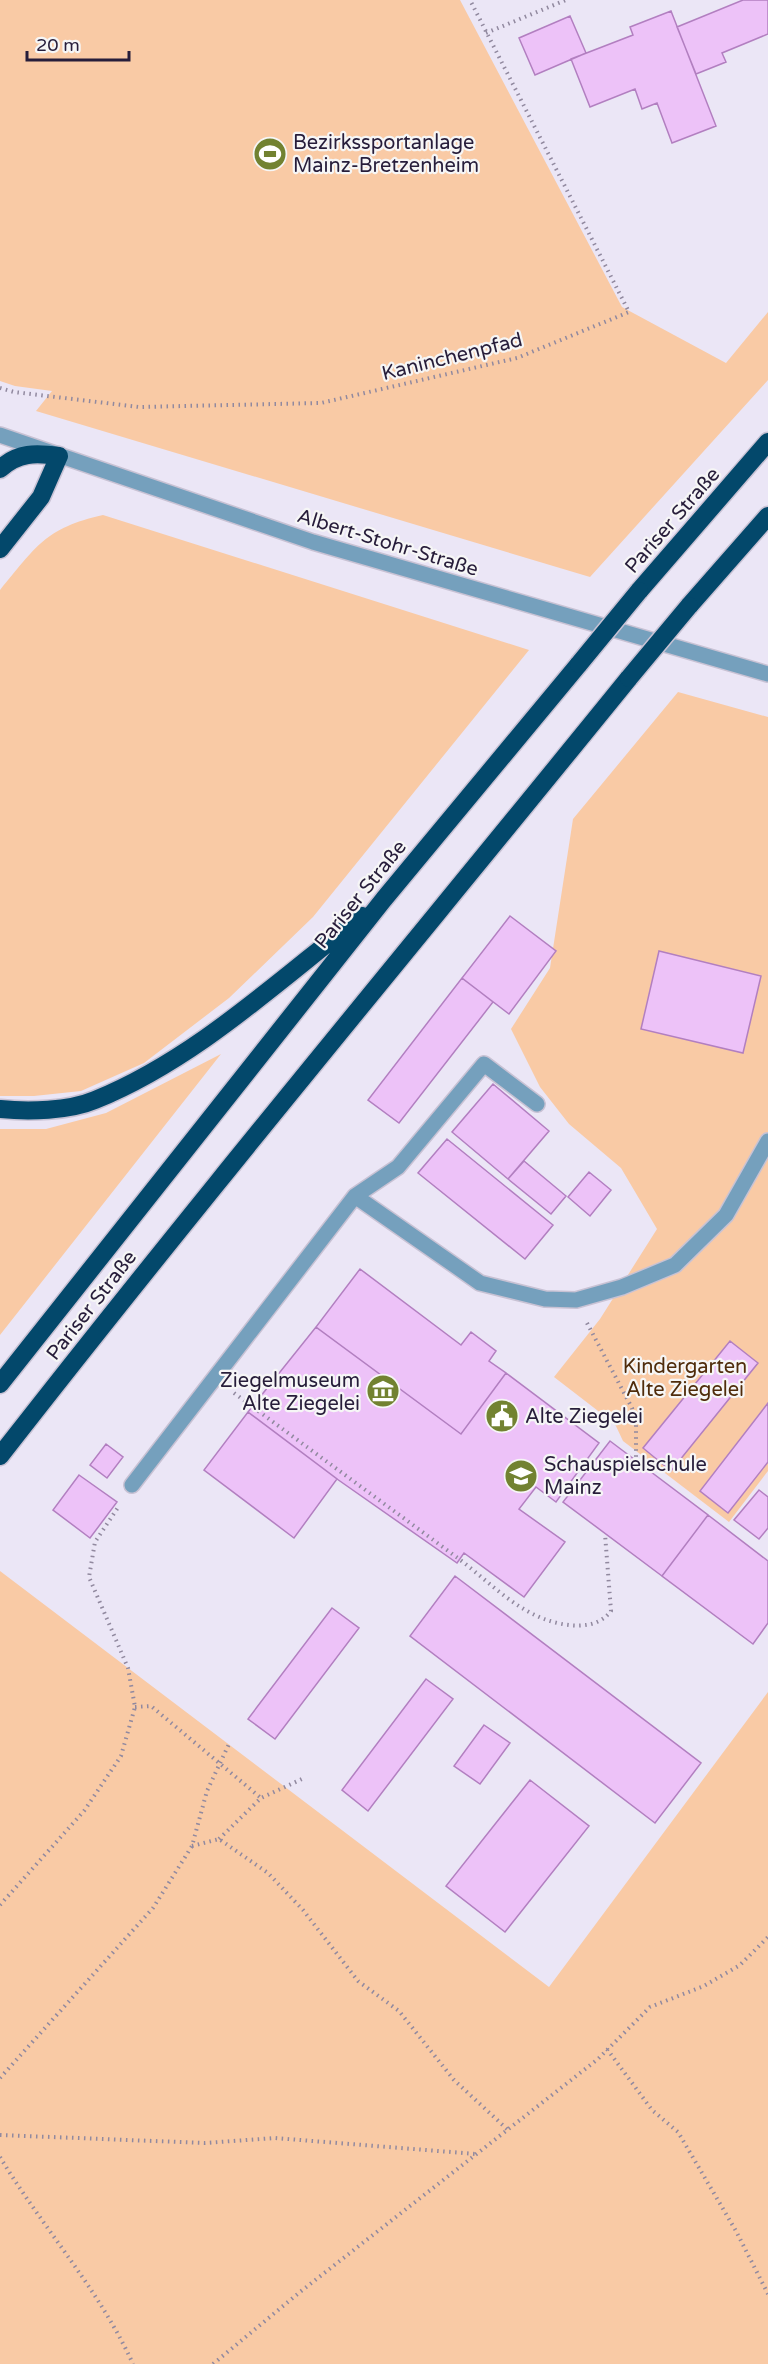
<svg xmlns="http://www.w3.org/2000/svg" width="768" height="2364" viewBox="0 0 768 2364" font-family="'Varela Round',sans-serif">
	<rect width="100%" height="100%" fill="#ebe6f6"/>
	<!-- green -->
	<path fill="#f9caa5" d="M0,0H460L622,307L726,363L768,312V380L590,577L36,411L52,391L15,386L0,381Z
		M103,515L529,650L313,917L229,998L144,1063L81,1091L34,1096H0V590C36,547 45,528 103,515Z
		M678,692L768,717V1471L729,1522L623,1441L615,1424L554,1377L600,1319L657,1229L621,1168L569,1124L540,1087L511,1029L550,968L573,819Z
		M221,1054L0,1335V1129H46L106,1113Z
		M0,1571L549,1987L768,1692V2364H0Z"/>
	<!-- building -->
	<path fill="#edc2f8" stroke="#b27fc0" stroke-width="1.5" d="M743,0H768V34L722,53L726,62L696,74L677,27Z
		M671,11L716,126L672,143L657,103L642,109L635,89L590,107L571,59L633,35L630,27Z
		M570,16L586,53L535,75L519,38Z
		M510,916L556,951L509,1014L462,978Z
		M659,951L761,976L743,1053L641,1029Z
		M462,978L493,1002L399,1123L368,1100Z
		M493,1084L549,1131L508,1179L452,1132Z
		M447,1139L553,1225L525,1259L418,1173Z
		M524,1161L566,1196L551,1214L508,1179Z
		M589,1172L611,1190L590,1216L568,1197Z
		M360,1269L461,1345L471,1332L496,1351L489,1361L506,1373L461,1434L316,1327Z
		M316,1327L461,1434L506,1373L599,1443L556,1502L536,1487L519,1509L565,1542L524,1597L464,1553L457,1563L337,1479L248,1412Z
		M730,1341L758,1363L671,1471L643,1448Z
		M768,1403V1462L728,1513L700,1491Z
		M248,1412L337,1479L294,1538L204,1470Z
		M610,1441L708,1515L662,1576L563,1502Z
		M106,1444L123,1457L107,1478L90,1465Z
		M79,1475L117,1502L90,1538L53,1510Z
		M759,1490L768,1497V1528L759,1539L734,1520Z
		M708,1515L768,1561V1623L753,1644L662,1576Z
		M455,1576L701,1763L655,1823L410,1636Z
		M332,1608L359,1628L275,1739L248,1719Z
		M426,1679L453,1699L368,1811L342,1790Z
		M484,1725L510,1743L480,1784L454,1766Z
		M530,1780L589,1826L505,1932L446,1886Z"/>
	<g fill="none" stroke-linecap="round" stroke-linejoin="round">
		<defs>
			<path id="minor" d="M0,435L313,542L768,674
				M355,1196L480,1283L545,1299L576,1300L622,1287L675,1265L726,1215L768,1141
				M132,1485L355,1196L398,1167L484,1064L537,1104"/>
			<path id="highway" d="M0,469C18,452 36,453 59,456L41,497L0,549
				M639,591L768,442
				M689,606L768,516
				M0,1109C28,1112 69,1111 95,1100C194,1060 278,981 362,916
				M0,1384L384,899L579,664
				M0,1456C205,1193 419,937 629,678"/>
		</defs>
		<!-- minor casing -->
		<use href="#minor" stroke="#c8c2d4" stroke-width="18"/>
		<!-- highway casing -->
		<use href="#highway" stroke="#c8c2d4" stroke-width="21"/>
		<!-- path -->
		<path stroke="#91899f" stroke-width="4" stroke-dasharray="1.5 4.5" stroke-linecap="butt" d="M486,33L566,0
			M0,388L14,392L139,407L321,403L517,358L629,312L470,0
			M587,1323L632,1408L636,1424V1461
			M234,1393C308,1448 382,1502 455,1556C484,1577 510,1606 544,1619C566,1627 596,1631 611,1611L605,1534
			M135,1707L151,1706L261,1798
			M219,1839L261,1798L302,1779
			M192,1846L219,1839L268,1873L303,1910L358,1981L399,2011L454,2080L507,2129
			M0,1905L84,1811L121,1756L135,1707L128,1668L89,1577L95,1542L119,1506
			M607,2049L652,2110L678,2132L736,2231L768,2294
			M0,2078L153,1908L192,1846L207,1791L229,1744
			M0,2135L205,2143L275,2138L476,2154
			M0,2157C42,2227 99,2289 133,2364
			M213,2364L300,2292L598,2059L650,2007L704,1986L740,1965L768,1937"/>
		<!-- minor -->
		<use href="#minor" stroke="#75a0bd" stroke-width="15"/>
		<!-- highway -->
		<use href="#highway" stroke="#03486b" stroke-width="18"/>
		<defs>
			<path id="highway-bridge" d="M579,664L639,591
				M629,678L689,606"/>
		</defs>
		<!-- highway-bridge casing -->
		<use href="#highway-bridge" stroke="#c8c2d4" stroke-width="21" stroke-linecap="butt"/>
		<!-- highway-bridge -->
		<use href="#highway-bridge" stroke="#03486b" stroke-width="18"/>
	</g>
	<!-- icons -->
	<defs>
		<symbol id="stadium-disc" viewBox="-11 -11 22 22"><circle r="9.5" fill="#728231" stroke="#f6f6f6"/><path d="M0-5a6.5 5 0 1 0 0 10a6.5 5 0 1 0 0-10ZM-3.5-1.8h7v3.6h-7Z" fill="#fff"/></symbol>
		<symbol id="museum-disc" viewBox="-11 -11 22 22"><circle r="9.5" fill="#728231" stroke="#f6f6f6"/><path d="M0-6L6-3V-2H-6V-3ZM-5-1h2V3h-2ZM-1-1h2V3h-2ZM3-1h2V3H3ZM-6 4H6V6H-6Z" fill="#fff"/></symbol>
		<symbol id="civic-disc" viewBox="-11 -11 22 22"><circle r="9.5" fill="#728231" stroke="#f6f6f6"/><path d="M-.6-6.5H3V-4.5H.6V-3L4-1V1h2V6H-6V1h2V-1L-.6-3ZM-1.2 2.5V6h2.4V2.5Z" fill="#fff"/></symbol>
		<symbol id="university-disc" viewBox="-11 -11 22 22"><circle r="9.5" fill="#728231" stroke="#f6f6f6"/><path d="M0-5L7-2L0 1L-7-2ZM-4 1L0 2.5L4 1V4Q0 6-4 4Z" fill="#fff"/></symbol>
	</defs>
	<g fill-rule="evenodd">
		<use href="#stadium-disc" x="251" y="135" width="38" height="38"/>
		<use href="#museum-disc" x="364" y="1372" width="38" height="38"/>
		<use href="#civic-disc" x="483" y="1397" width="38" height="38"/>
		<use href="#university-disc" x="502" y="1457" width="38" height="38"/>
	</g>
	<g text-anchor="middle" stroke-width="4.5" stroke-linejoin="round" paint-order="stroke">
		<!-- poi labels -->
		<g font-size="20" fill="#271d3a" stroke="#f6f6f6" text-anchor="start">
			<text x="293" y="149">Bezirkssportanlage<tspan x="293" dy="23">Mainz-Bretzenheim</tspan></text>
			<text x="360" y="1387" text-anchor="end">Ziegelmuseum<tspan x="360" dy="23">Alte Ziegelei</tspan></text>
			<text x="525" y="1423">Alte Ziegelei</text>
			<text x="544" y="1471">Schauspielschule<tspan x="544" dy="23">Mainz</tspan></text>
		</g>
		<!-- street labels -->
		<g font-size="20" fill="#271d3a" stroke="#f6f6f6">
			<text transform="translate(452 356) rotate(-14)" y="7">Kaninchenpfad</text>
			<text transform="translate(672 520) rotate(-49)" y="7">Pariser Straße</text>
			<text transform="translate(388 542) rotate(17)" y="7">Albert-Stohr-Straße</text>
			<text transform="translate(360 894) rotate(-51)" y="7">Pariser Straße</text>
			<text transform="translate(91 1305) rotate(-52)" y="7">Pariser Straße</text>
		</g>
		<!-- park labels -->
		<g font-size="20" fill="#502c0b" stroke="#f6f6f6">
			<text x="685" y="1373">Kindergarten<tspan x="685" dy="23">Alte Ziegelei</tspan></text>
		</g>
	</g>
	<!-- scale -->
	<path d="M27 51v9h102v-9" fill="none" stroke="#271d3a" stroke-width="3"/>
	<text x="36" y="51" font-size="18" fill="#271d3a" stroke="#f6f6f6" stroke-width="4.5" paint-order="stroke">20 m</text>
</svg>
